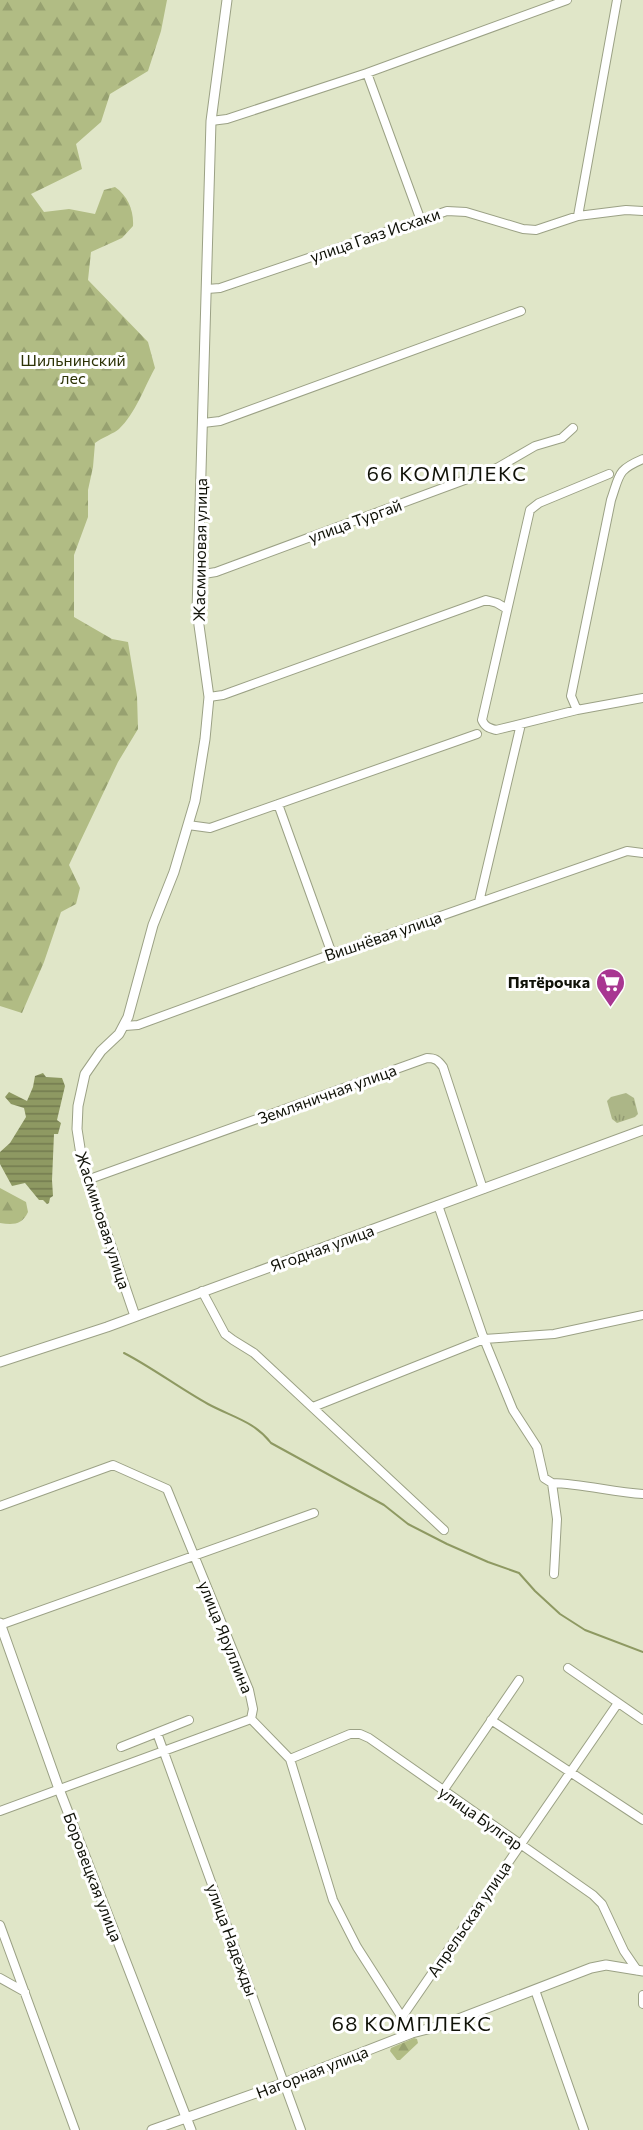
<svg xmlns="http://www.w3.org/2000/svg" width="643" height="2130" viewBox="0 0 643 2130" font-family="Commissioner,sans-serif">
	<defs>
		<pattern id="grass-tufts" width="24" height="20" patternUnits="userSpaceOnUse" patternTransform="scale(1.5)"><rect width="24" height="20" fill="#acb687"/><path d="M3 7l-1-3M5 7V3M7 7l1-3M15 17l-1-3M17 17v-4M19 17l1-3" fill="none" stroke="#939b73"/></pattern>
		<pattern id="forest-firs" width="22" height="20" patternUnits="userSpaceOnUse" patternTransform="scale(1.5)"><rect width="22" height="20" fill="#b1bc84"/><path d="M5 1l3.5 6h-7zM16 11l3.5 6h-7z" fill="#97a170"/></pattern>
		<pattern id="water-rules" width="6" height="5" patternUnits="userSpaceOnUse" patternTransform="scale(1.5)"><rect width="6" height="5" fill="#8e9962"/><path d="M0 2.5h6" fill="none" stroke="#737b4f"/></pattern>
	</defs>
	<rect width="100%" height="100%" fill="#e0e6c8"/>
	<!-- grass -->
	<path fill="url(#grass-tufts)" d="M626,1093L634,1098L638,1114L635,1117L617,1123L612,1119L607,1101L611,1097Z"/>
	<!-- forest -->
	<path fill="url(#forest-firs)" d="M0,0H167L161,31L148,71L110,94L101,122L76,144L82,169L31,194L44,212L69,209L95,214L104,190L115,187C128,196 134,211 133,226L122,238L91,252L88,280L148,342L155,368C144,388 135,414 119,429C115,433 101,438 95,443L93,467L88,490V517L74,555V617L112,639L128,642L137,696L138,729L118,762L69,865L80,888L76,904L61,912L44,962L22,1013L0,1006Z
		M0,1188L26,1202L28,1212C22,1225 13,1225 0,1223Z
		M414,2038L417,2039L418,2043L400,2060H397L390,2051L391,2048Z"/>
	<!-- water -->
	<path fill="url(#water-rules)" d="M43,1073L46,1077L62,1078L65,1086L57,1120L61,1123L58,1134H54L52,1180L53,1196L50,1198L49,1203L47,1204L43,1200H39L25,1183L12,1186L0,1164V1152L10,1143L26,1117L24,1108L11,1104L5,1097L9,1092L27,1101L33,1087L35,1076Z"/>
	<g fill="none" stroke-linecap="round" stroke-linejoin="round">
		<!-- stream -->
		<path stroke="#8e9962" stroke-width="2" d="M124,1353C153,1368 179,1388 208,1404C232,1417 254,1421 271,1443L384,1505L408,1524L447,1544L488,1562L519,1573L535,1591L560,1614L585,1630L643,1652"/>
		<defs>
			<path id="minor" d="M367,73L420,218
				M211,121L227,119L367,73L567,0
				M578,216L617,0
				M207,289L220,288L447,211L466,212L523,229L536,230L578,216L626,210L643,211
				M203,423L220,421L521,311
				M609,474L539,503L530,510L482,720C485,727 489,728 496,730L577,710L643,698
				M198,575L216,572L497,468L535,446L562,438L573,428
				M209,697L223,695L486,600L497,603L507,609
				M577,710L571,696L611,500C620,474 617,470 643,459
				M278,804L332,954
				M188,825L210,828L477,734
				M479,902L521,724
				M125,1026L138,1025L332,954L627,851L643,853
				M87,1180L427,1058C435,1058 438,1060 443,1067L483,1189
				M438,1205L484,1339L513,1410L537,1447L544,1478L552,1483
				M202,1291L225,1334L233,1340L254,1353L444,1530
				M313,1407L484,1339L554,1334L643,1315
				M552,1483C584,1484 612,1492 643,1494
				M552,1483L557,1519L554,1574
				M0,1506L113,1465L167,1489L249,1690L253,1709L251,1719L290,1759L333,1900L357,1947L412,2033
				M0,1625L314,1513
				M568,1668L643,1720
				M491,1720L643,1820
				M157,1733L301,2130
				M121,1747L189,1720
				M290,1759L350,1734H360L369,1738L593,1895L602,1904L624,1951L637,1970
				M443,1791L519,1680
				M0,1811L251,1719
				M0,1925L75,2130
				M0,1978L25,1992
				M535,1990L584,2130
				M643,1995V2004
				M402,2017L618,1703"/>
			<path id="tertiary" d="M135,1316L82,1161L77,1129L78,1106L85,1074L101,1051L119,1034L128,1017L153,925L174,872L195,801L205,739L209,697L197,611L211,121L227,0
				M0,1362L107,1327L643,1130
				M0,1623L59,1789L191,2130
				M152,2130L284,2083L412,2033L443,2025L591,1968L606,1965L643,1971"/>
		</defs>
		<!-- minor casing -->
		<use href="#minor" stroke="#9ba185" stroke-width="10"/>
		<!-- tertiary casing -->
		<use href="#tertiary" stroke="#9ba185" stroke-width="11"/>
		<!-- minor -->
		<use href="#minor" stroke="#fff" stroke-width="8"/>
		<!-- tertiary -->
		<use href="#tertiary" stroke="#fff" stroke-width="9"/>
	</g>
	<!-- icons -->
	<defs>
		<symbol id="supermarket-pin" viewBox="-11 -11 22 30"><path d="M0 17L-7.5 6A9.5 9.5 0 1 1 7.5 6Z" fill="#a83691" stroke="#fff"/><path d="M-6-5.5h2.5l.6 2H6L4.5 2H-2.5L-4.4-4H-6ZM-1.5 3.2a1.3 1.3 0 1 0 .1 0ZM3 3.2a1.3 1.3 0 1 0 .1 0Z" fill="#fff"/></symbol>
	</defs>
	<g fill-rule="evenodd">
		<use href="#supermarket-pin" x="594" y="966" width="33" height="45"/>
	</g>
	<g text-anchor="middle" stroke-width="6" stroke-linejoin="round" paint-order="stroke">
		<!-- street labels -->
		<g font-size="16" fill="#101208" stroke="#fff">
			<text transform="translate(375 235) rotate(-19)" y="6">улица Гаяз Исхаки</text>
			<text transform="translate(355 521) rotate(-20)" y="6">улица Тургай</text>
			<text transform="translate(200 550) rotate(-89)" y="6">Жасминовая улица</text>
			<text transform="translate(383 936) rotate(-19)" y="6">Вишнёвая улица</text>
			<text transform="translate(327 1094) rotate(-20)" y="6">Земляничная улица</text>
			<text transform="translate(103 1220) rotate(72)" y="6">Жасминовая улица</text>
			<text transform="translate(322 1248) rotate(-20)" y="6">Ягодная улица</text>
			<text transform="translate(226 1637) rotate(68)" y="6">улица Яруллина</text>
			<text transform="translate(481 1818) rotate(35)" y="6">улица Булгар</text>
			<text transform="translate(93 1877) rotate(69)" y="6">Боровецкая улица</text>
			<text transform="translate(469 1919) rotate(-56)" y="6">Апрельская улица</text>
			<text transform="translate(232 1940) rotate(70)" y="6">улица Надежды</text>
			<text transform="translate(312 2072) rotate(-21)" y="6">Нагорная улица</text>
		</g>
		<!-- park labels -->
		<g font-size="16" fill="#2d3306" stroke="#fff">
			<text x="73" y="366">Шильнинский<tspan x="73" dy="18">лес</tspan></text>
		</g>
		<!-- poi labels -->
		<g font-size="16" font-weight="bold" fill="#101208" stroke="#fff" text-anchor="end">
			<text x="590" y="988">Пятёрочка</text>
		</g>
		<!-- quarter labels -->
		<g font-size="20" letter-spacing="1.5" fill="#101208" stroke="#fff">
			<text x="447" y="481">66 КОМПЛЕКС</text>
			<text x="412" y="2031">68 КОМПЛЕКС</text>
		</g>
	</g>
</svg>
